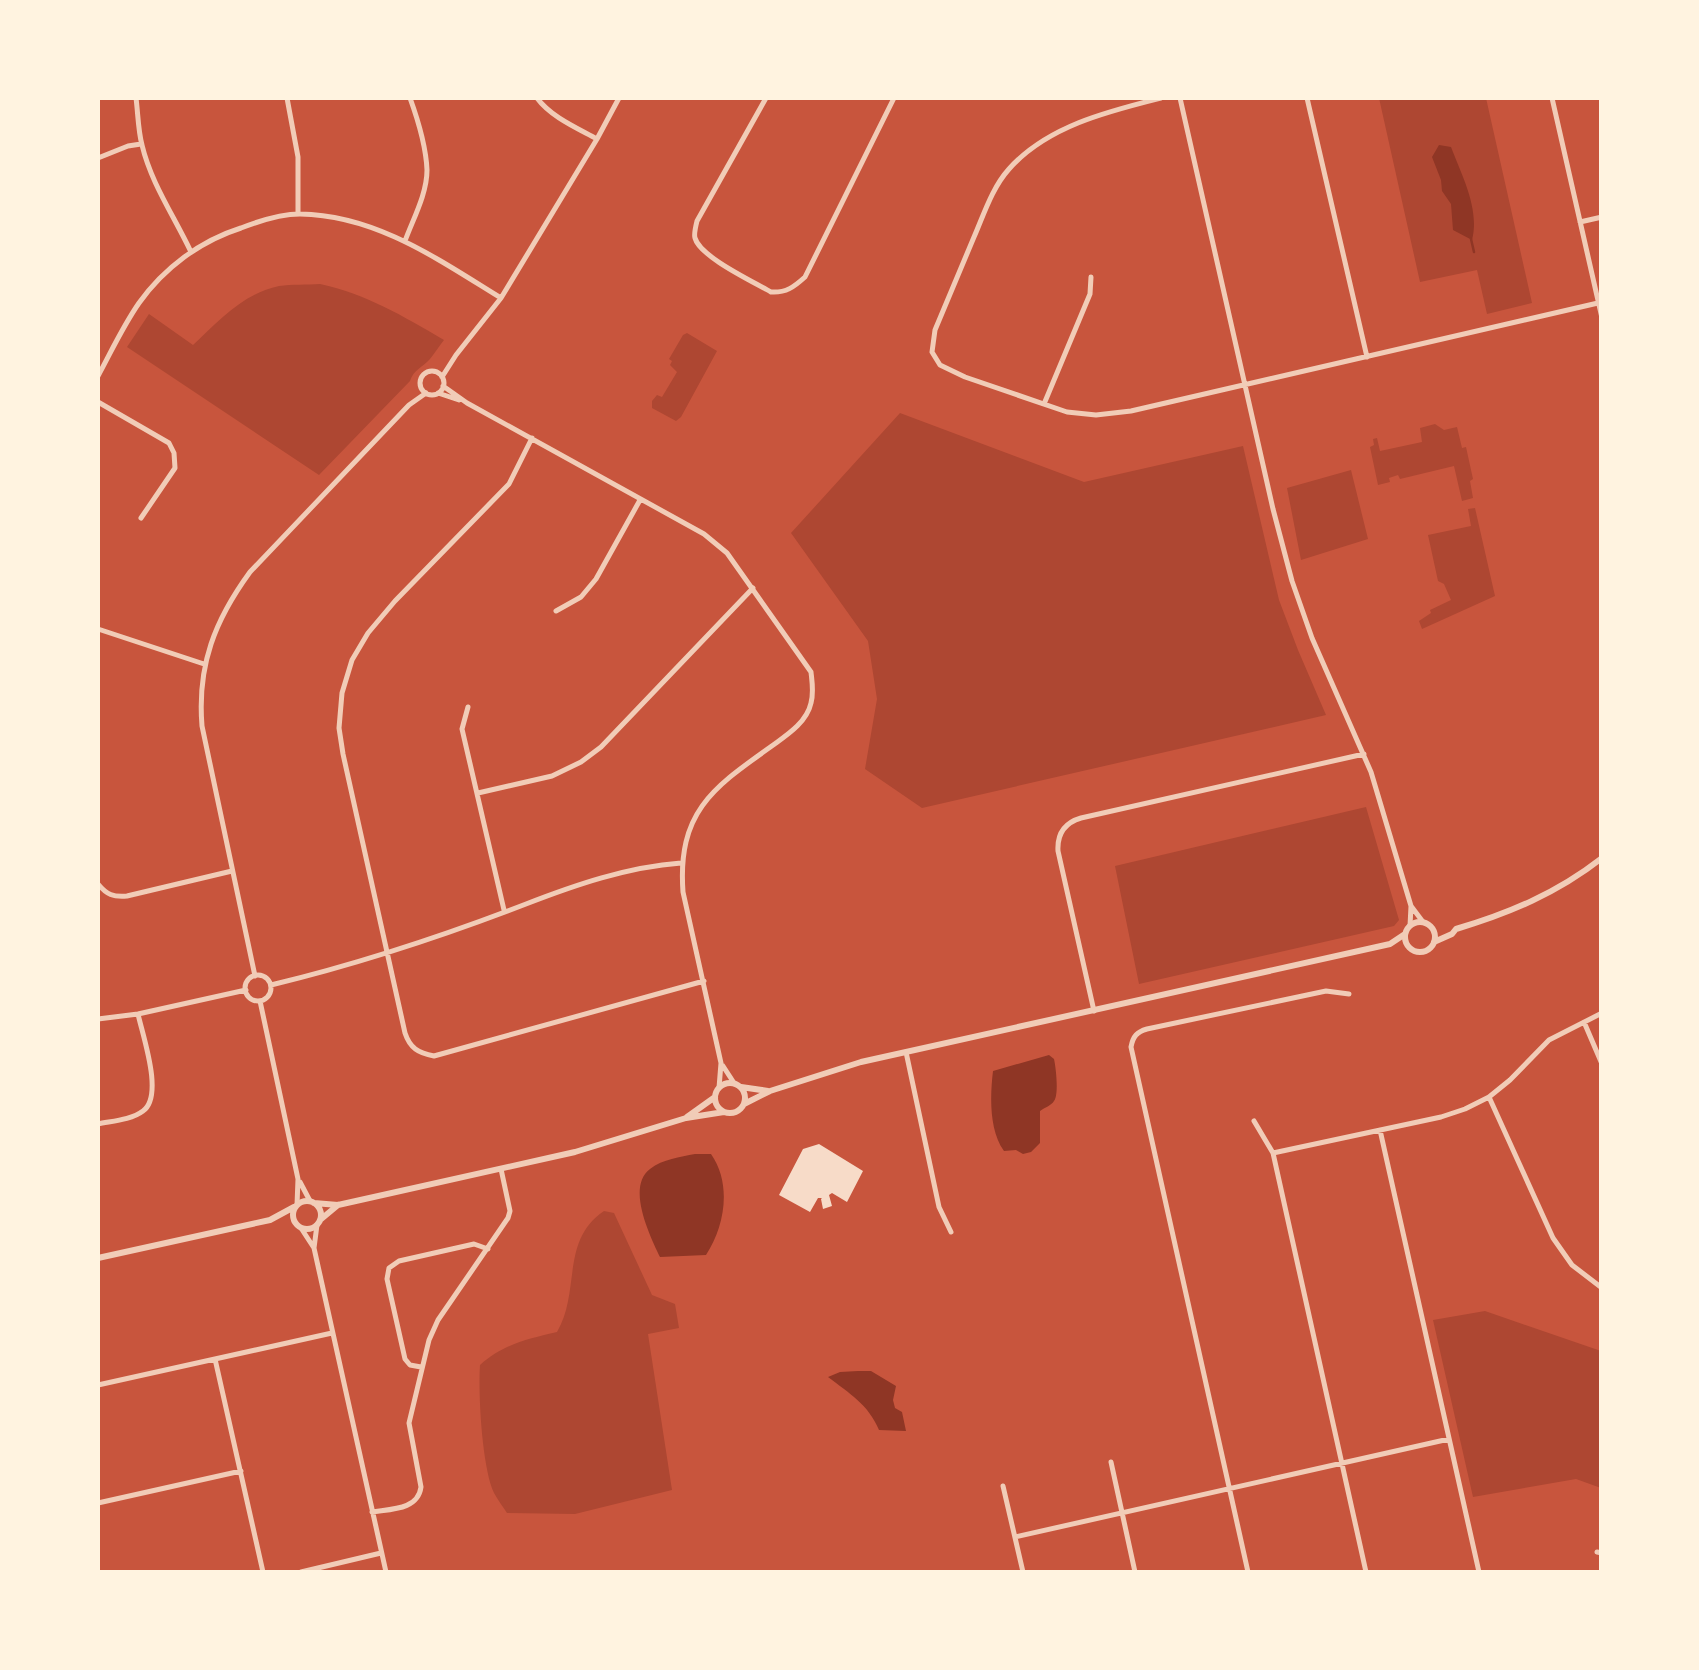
<svg xmlns="http://www.w3.org/2000/svg" width="1699" height="1670" viewBox="0 0 1699 1670" font-family="'Fira Sans',sans-serif">
	<rect width="100%" height="100%" fill="#c8553d"/>
	<!-- green -->
	<path fill="#ae4732" d="M1379,98H1486L1532,303L1487,314L1477,270L1420,282Z
		M320,284C366,294 403,316 444,340C439,346 435,353 430,359C422,368 414,369 410,381L319,475L127,347L149,314L193,345C219,321 242,294 279,286C292,284 307,285 320,284Z
		M687,333L717,351L681,417L676,421L652,408V401L657,395L662,397L677,372L670,365L672,361L669,359L683,335Z
		M900,413L1084,482L1243,446L1279,600L1298,650L1326,715L922,808L865,769L877,699L868,641L791,533Z
		M1435,424L1444,430L1457,427L1462,448L1466,447L1473,479L1470,481L1473,498L1462,501L1454,466L1400,479L1398,475L1389,478L1390,482L1378,485L1370,447L1374,445L1373,439L1377,438L1380,451L1422,442L1420,428Z
		M1351,470L1368,539L1301,560L1287,488Z
		M1475,508L1495,596L1422,629L1419,621L1431,613L1430,610L1451,600L1444,584L1438,581L1428,535L1471,526L1468,509Z
		M1366,807L1399,920L1394,926L1139,984L1115,866Z
		M604,1211L614,1213L652,1295L675,1304L679,1328L648,1334L672,1490L575,1514L507,1513C503,1507 498,1500 494,1493C482,1467 478,1394 480,1365C503,1344 528,1339 557,1332C581,1291 560,1241 604,1211Z
		M1485,1311L1601,1351V1488L1576,1479L1473,1497L1433,1320Z"/>
	<!-- water -->
	<path fill="#8f3625" d="M1439,145L1451,147C1462,176 1480,209 1472,240L1453,230L1451,204L1442,191L1441,180L1432,157Z
		M1049,1055L1054,1059C1056,1068 1059,1095 1054,1101C1051,1106 1045,1107 1040,1111V1143L1031,1152L1023,1154L1016,1150L1004,1151C989,1130 990,1096 993,1071Z
		M695,1154H711C732,1184 725,1226 706,1255L660,1257C650,1236 626,1187 650,1169C663,1159 680,1157 695,1154Z
		M858,1371H871L896,1386L893,1400L895,1408L902,1412L906,1431L879,1430C868,1404 850,1394 828,1377L840,1372Z"/>
	<g fill="none" stroke-linecap="round" stroke-linejoin="round">
		<!-- stream -->
		<path stroke="#8f3625" stroke-width="2.5" d="M1471,239L1474,252"/>
	</g>
	<!-- building -->
	<path fill="#f7dbc8" d="M819,1144L863,1171L847,1202L832,1193L829,1195L832,1206L823,1209L821,1199L822,1198H818L810,1212L779,1195L803,1149Z"/>
	<g fill="none" stroke-linecap="round" stroke-linejoin="round">
		<!-- minor -->
		<path stroke="#f1ccb7" stroke-width="5" d="M136,98C138,113 138,130 142,145C151,183 174,216 191,252
			M287,98L298,157V213
			M537,98C551,117 577,128 597,139
			M766,98L697,221C696,225 694,235 695,238C700,257 754,282 771,292C786,293 794,287 805,277L894,98
			M1161,98C1109,111 1047,126 1009,169C992,188 984,214 974,237C961,268 948,299 935,330L932,352L940,365L965,377L1067,412L1096,415L1131,411L1598,303
			M1180,98L1273,509L1292,581L1312,638L1371,772L1411,906L1410,926
			M1307,98L1367,357
			M1552,98L1602,318
			M98,158L128,146L141,144
			M1580,222L1602,217
			M405,241C413,219 427,194 427,170C426,146 418,120 410,98
			M420 383a12 12 0 1 1 24 0a12 12 0 1 1-24 0Z
			M98,376C111,352 123,326 139,303C164,268 200,241 241,228C259,221 281,214 300,214C376,215 439,260 501,298
			M442,377L456,355L501,298L597,139L619,98
			M443,386L467,403L704,534L727,553L811,672C812,682 814,692 811,703C807,721 790,733 776,743C716,786 677,809 683,892L721,1063L719,1088
			M438,393L459,400
			M98,402L169,443L174,453L175,468L141,518
			M1044,404L1090,294L1091,277
			M532,438L509,484L395,601L368,633L352,660L342,693L339,728L343,754L405,1033C410,1048 418,1053 434,1056L704,981
			M556,611L581,597L596,579L640,500
			M98,629L204,664
			M468,707L462,729L504,910
			M478,793L552,776L581,762L601,747L753,588
			M98,884C107,895 113,897 127,896L232,871
			M1411,906L1423,922
			M245 988a13 13 0 1 1 26 0a13 13 0 1 1-26 0Z
			M255,976L202,726C197,665 215,620 250,572L409,405L426,393
			M271,985C358,964 443,936 526,904C575,885 627,867 681,863
			M260,1001L298,1179L297,1205
			M1094,1011L1058,851C1057,834 1064,823 1081,818L1364,754
			M98,1019L138,1014L246,990
			M1584,1022L1602,1064
			M906,1052L939,1207L951,1232
			M723,1066L734,1083
			M1489,1097L1553,1238L1572,1265L1602,1288
			M1254,1121L1273,1153L1366,1572
			M98,1124C112,1121 131,1120 143,1111C164,1096 143,1037 138,1014
			M1380,1130L1479,1572
			M1273,1153L1441,1117L1465,1109L1489,1097L1510,1080L1549,1040L1602,1013
			M300,1182L310,1201
			M317,1225L314,1248L386,1572
			M301,1228L314,1248
			M215,1359L263,1572
			M421,1367L410,1365L405,1359L387,1279L389,1268L399,1261L474,1244L488,1249
			M98,1385L332,1333
			M1111,1462L1135,1572
			M1003,1486L1023,1572
			M98,1503L241,1471
			M372,1512C391,1509 418,1510 421,1487L409,1423L429,1340L438,1320L508,1218L510,1211L501,1169
			M1015,1537L1449,1439
			M1597,1552L1602,1553
			M301,1572L381,1553
			M1248,1572L1131,1047C1133,1036 1137,1032 1147,1029L1326,991L1349,994"/>
		<!-- tertiary -->
		<path stroke="#f1ccb7" stroke-width="6" d="M1405 937a15 15 0 1 1 30 0a15 15 0 1 1-30 0Z
			M1434,942L1452,934L1456,929C1510,913 1557,893 1602,858
			M715 1098a15 15 0 1 1 30 0a15 15 0 1 1-30 0Z
			M741,1087L768,1091
			M744,1104L770,1091L861,1062L1390,944L1405,934
			M687,1117L715,1097
			M293 1215a14 14 0 1 1 28 0a14 14 0 1 1-28 0Z
			M314,1203L338,1205L575,1152L686,1118L724,1112
			M320,1220L338,1205
			M98,1258L270,1220L294,1207"/>
	</g>
	<!-- border -->
	<rect width="1699" height="1670" fill="none" stroke="#fff3e0" stroke-width="200"/>
</svg>
